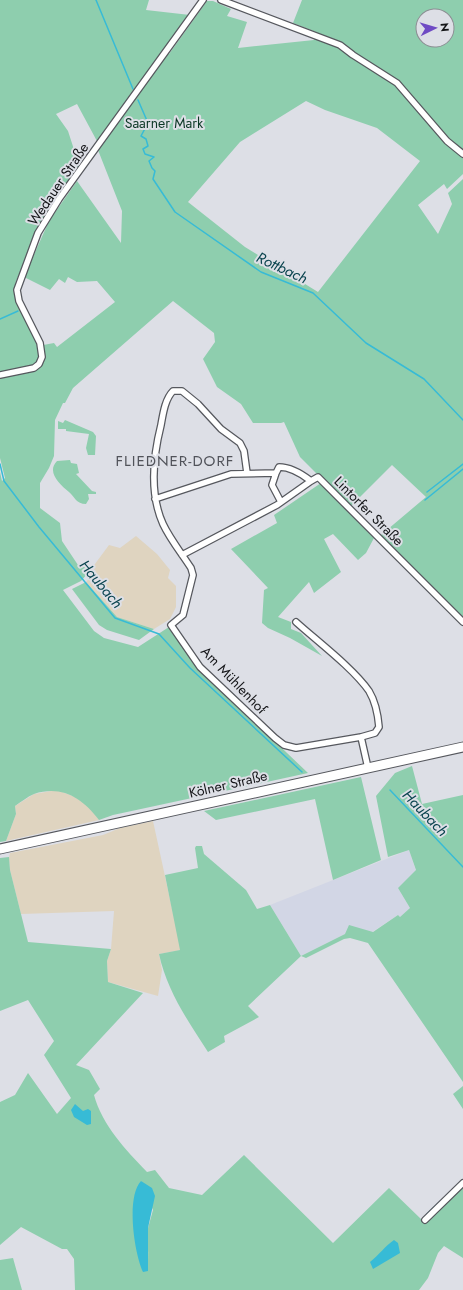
<svg xmlns="http://www.w3.org/2000/svg" width="463" height="1290" viewBox="0 0 463 1290" font-family="Jost,sans-serif">
	<rect width="100%" height="100%" fill="#dddfe6"/>
	<!-- commercial -->
	<path fill="#dfd4c0" d="M136,536L157,554L170,570L168,578L176,586V607L170,619L154,629L117,617L86,582L96,571L92,568L109,545L120,548Z
		M57,790L73,796L88,805L99,820L6,841L16,814L15,806L34,794Z
		M153,821L181,950L159,954L162,970L158,996L108,982L107,961L111,949L114,911L21,914L10,870L9,858L10,853L103,835L120,828Z"/>
	<!-- built -->
	<path fill="#d2d6e5" d="M409,850L416,871L398,888L410,908L400,917L398,915L372,932L345,934L301,956L270,905Z"/>
	<!-- green -->
	<path fill="#8eceae" fill-rule="evenodd" d="M0,0H149L146,10L190,15L165,51L169,54L207,1H213L231,9L227,16L247,22L238,48L314,40L316,32L293,23L302,0H463V174L447,189L444,184L418,205L438,234L452,204L448,193L463,179V618L381,539V535L426,497L392,465L350,507L300,457L284,422L281,423H253L241,404L217,387L203,359L215,342L214,333L173,301L73,388L65,403H63L55,420L54,456L49,468L40,483V508L60,523L62,541L78,565L87,564L88,573L81,581L63,590L94,631L104,638L138,647L169,627L202,672L308,773L113,815L99,820C82,798 62,785 34,794C27,797 21,802 15,806L16,814L6,841L0,842V472L2,481L5,478L0,458ZM423,16H447V40H423ZM306,101L325,110L377,128L420,161L318,292L245,247L188,202L240,142ZM77,104L98,143L96,145L122,211L121,243L77,181L49,221L24,277L50,290L59,279L65,283L68,277L77,282L97,281L115,302L57,347L54,343L38,346L16,302L14,293L16,281L45,217L79,165L68,131L56,114Z
		M65,420L93,432L96,436L95,455H88L86,448L89,434L66,431V429H58V421L63,423Z
		M70,460L71,463L77,464L79,473L76,474L92,491L96,492V494H88L89,499L86,504C76,504 75,497 69,492C60,485 46,472 57,461Z
		M321,483L374,538L366,553L358,560L333,534L324,539L341,572L314,593L309,582L278,617L291,622V629L301,633L322,656L290,638L268,628L262,623L264,590L268,588L231,549L277,523L274,515Z
		M86,582L117,617L154,629L139,640L107,630L99,625L72,589Z
		M412,766L422,804L463,795V1082L368,943L350,938L344,939L306,958L301,956L248,1006L259,1017L224,1036L225,1042L208,1052C188,1021 167,991 159,954L180,950L165,875L198,868L195,848L196,846H202L204,854L246,890L257,909L270,905L301,956L345,934L349,925L373,932L398,915L400,917L410,908L398,888L416,870L409,850L388,857L376,796L395,773Z
		M361,777L381,860L333,880L315,799L216,820L204,811Z
		M9,857L10,870L28,942L111,949L107,961L108,982L143,993L76,1065L89,1070L100,1089L94,1095C102,1125 126,1150 147,1172L155,1170L169,1188L202,1195L244,1155L333,1243L389,1188L422,1220L463,1180V1258L444,1246L438,1253L428,1278L419,1290H75L74,1259L67,1249H62L21,1227L0,1245V1102L15,1095L28,1073L57,1114L71,1098L44,1055L54,1041L28,1000L0,1011V858ZM141,1181L153,1210L148,1228L147,1243L149,1261Z
		M463,1086V1109L453,1094Z
		M13,1258L22,1290H0V1260Z"/>
	<!-- water -->
	<path fill="#37bbd6" d="M75,1104L83,1111L88,1109L91,1111V1124L87,1125L74,1117L71,1110Z
		M141,1181L152,1188L155,1196L148,1228V1271L143,1272C134,1252 126,1197 141,1181Z
		M394,1240L398,1243L400,1253L373,1269L370,1262C379,1255 385,1246 394,1240Z"/>
	<g fill="none" stroke-linecap="round" stroke-linejoin="round">
		<!-- stream -->
		<path stroke="#37bbd6" stroke-width="1.5" d="M96,0L133,89
			M138,100L148,123L141,136L146,139L148,146L143,149L145,154L154,157L149,161L152,168L155,171L153,179L175,212L261,272L313,293L366,343L424,379L463,420
			M0,319L18,311
			M0,464L4,481L39,527L115,618L159,634L190,668L302,772
			M427,492L463,464
			M425,500L463,469
			M390,790L463,867
			M427,1214L447,1195"/>
		<defs>
			<path id="street" d="M221,0L340,45L353,55L397,83L447,141L463,154
				M0,375L34,368L39,364L42,357L40,343L19,301L17,290L38,233L59,199L203,0
				M247,473L244,451L240,443L221,429L198,404L182,391H173C165,399 163,414 161,425C153,457 149,493 163,524C170,539 182,554 191,568L193,575L183,615L171,625L200,667L275,738L284,745L296,748L361,737L368,768
				M276,473L272,485L281,502
				M155,499L231,474L276,473L279,467C290,467 302,474 311,481
				M182,555L277,505L311,481L318,477L463,622
				M296,622C317,641 353,668 369,691C375,701 378,715 379,727L375,733L361,737
				M425,1220L463,1183"/>
			<path id="primary" d="M0,849L463,747"/>
		</defs>
		<!-- street casing -->
		<use href="#street" stroke="#56585e" stroke-width="8"/>
		<!-- primary casing -->
		<use href="#primary" stroke="#56585e" stroke-width="11"/>
		<!-- street -->
		<use href="#street" stroke="#fff" stroke-width="5.5"/>
		<!-- primary -->
		<use href="#primary" stroke="#fff" stroke-width="9"/>
	</g>
	<g text-anchor="middle" stroke-width="4" stroke-linejoin="round" paint-order="stroke">
		<!-- park labels -->
		<g font-size="14" fill="#0c3826" stroke="#dddfe6">
			<text x="164" y="128">Saarner Mark</text>
		</g>
		<!-- street labels -->
		<g font-size="14" fill="#141518" stroke="#dddfe6">
			<text transform="translate(58 184) rotate(-56)" y="5">Wedauer Straße</text>
			<text transform="translate(369 511) rotate(45)" y="5">Lintorfer Straße</text>
			<text transform="translate(234 680) rotate(46)" y="5">Am Mühlenhof</text>
			<text transform="translate(228 784) rotate(-13)" y="5">Kölner Straße</text>
		</g>
		<!-- water labels -->
		<g font-size="15" font-style="italic" fill="#09434e" stroke="#dddfe6">
			<text transform="translate(282 268) rotate(25)" y="5">Rottbach</text>
			<text transform="translate(101 584) rotate(50)" y="5">Haubach</text>
			<text transform="translate(425 813) rotate(46)" y="5">Haubach</text>
		</g>
		<!-- neighbourhood labels -->
		<g font-size="15" letter-spacing="1" fill="#51535a" stroke="#dddfe6">
			<text x="175" y="466">FLIEDNER-DORF</text>
		</g>
	</g>
	<!-- north arrow -->
	<g transform="translate(435 28) rotate(85)"><circle r="19" fill="#dddfe6" stroke="#8d8e94"/>
	<path d="M0-3L7 15L0 10L-7 15Z" fill="#6f4bc4"/>
	<text y="-6" font-size="11" font-weight="bold" text-anchor="middle" fill="#141518">N</text>
	</g>
</svg>
